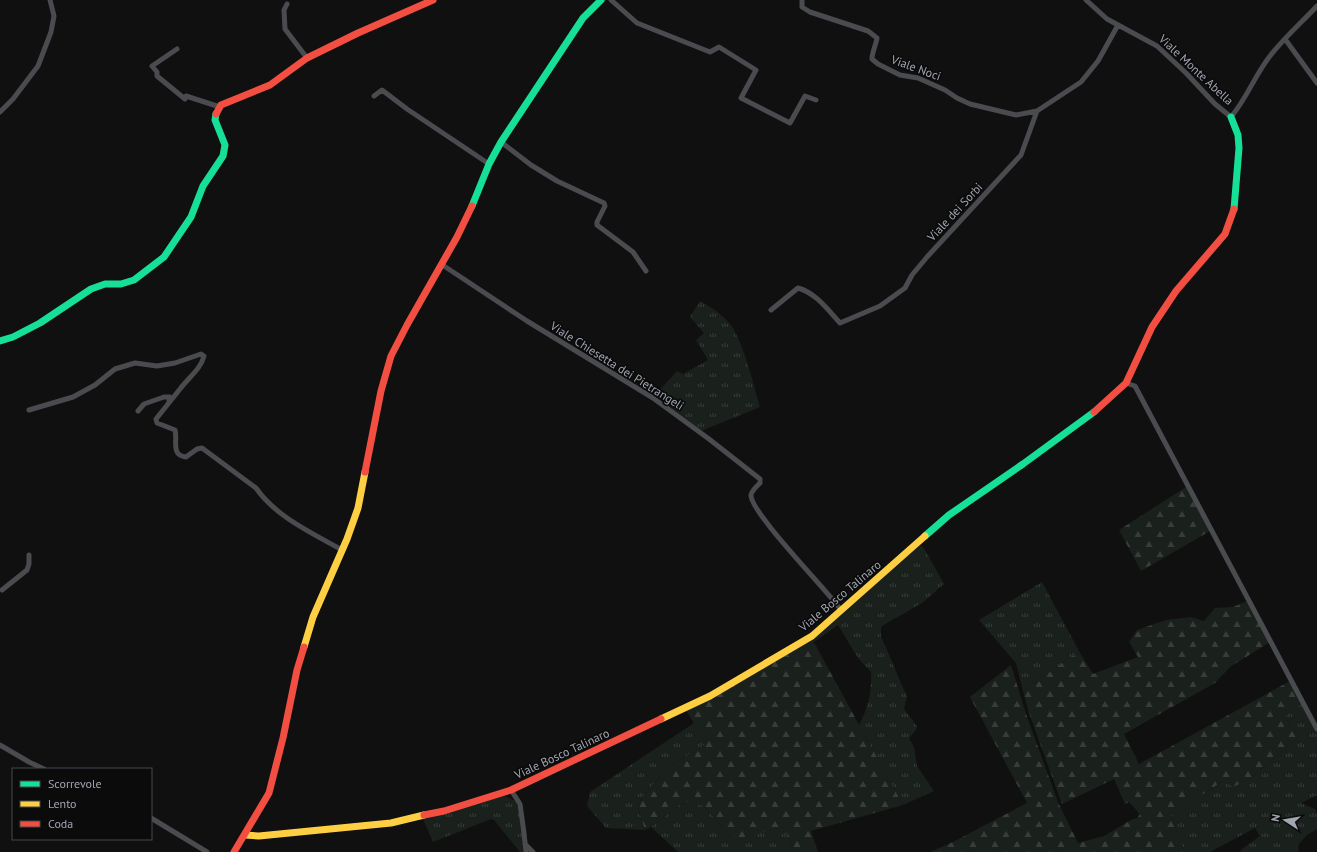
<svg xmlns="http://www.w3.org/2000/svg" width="1317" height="852" viewBox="0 0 1317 852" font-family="'PT Sans',sans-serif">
	<defs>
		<pattern id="grass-tufts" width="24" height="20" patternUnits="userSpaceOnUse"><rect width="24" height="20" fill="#1a201b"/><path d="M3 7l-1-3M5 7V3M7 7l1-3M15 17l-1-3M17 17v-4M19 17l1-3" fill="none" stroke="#383d3a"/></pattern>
		<pattern id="forest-firs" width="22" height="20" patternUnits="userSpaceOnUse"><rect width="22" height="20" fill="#1a201b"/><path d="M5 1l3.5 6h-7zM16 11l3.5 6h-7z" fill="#383d3a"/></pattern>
	</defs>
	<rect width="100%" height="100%" fill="#101010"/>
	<!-- grass -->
	<path fill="url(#grass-tufts)" d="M700,301C711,307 722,314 730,324C743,340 754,386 760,407L701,431L655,395L677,371L683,374L708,360L696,340L704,333L690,317Z
		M921,545L925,550L944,584L922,603L882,626L881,628V636L907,697L904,709L917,726L916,730L909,738L914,747L917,766L934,791L903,805L859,725C868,708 872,692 871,672L858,658L838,625L814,642L811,637Z
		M1042,582L1080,653L1072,656L1023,691L1016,663L979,620Z
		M1302,703L1317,732V795L1301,803L1315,809L1317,814V829L1307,835L1298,845L1299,852H1240L1242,849L1260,836L1255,828L1210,852H1184L1171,815L1223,781L1249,779L1298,738L1285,716Z
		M694,723L706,744L668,767L640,800L638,807L645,830L606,828L587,806L590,792Z
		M504,796L516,801L521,811L523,852H520L494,820L491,819L433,842L423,819Z
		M686,802L701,805L707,809L728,834L782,827L785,828L793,852H678L651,827L678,806Z"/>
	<!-- forest -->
	<path fill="url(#forest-firs)" d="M1186,487L1210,531L1141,571L1119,530Z
		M1247,601L1270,642L1230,667L1215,683L1124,734L1139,764L1290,681L1302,703L1285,716L1298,738L1249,779L1233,787L1223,781L1171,815L1184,852H930L953,842L1027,803L970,697L1011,665L1026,714L1058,802L1078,843L1104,836L1131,820L1137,818L1140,814L1129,802L1125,804L1114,779L1062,804L1029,713L1023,691L1072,656L1080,653L1093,674L1138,657L1129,642L1137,630L1166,620L1191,617L1204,621L1215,608L1233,607Z
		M811,637L903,805L811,831L818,852H793L785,828L782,827L743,838L736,837L728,834L707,809L701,805L686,802L678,806L651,827L645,830L638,807L640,800L668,767L706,744L686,710Z"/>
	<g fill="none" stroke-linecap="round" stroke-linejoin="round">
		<!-- street -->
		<path stroke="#4a4b4f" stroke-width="5" d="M611,0L637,23L710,52L719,47L756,70L741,98L790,123L805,96L816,100
			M802,0V7L810,12L868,31L877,38C876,45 872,52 872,59L878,64L900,75L918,78L945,90L957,98L970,104L1016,115L1037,111
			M1086,0L1107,19L1157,46L1186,73L1215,104L1231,117C1247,98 1255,75 1270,56C1284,38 1301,23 1317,6
			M287,4L284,10L285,29L307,58
			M1285,39L1317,83
			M177,49L152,66L157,72V76L185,99L186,96L220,107
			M374,96L382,90L407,109L489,164
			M0,112L13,99L38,66L51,32L54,16L50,0
			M501,142L531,165L557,181L604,203L605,206L597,222V225L633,252L646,271
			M441,264L527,321L653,398L709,439L760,479V483C757,486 752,490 751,495C750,512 827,590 841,610
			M771,310L798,288C816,293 828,310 840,323L880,306L905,288L912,275L927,257L1021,155L1037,111L1081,82L1098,61L1118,25
			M1126,383L1135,386L1317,729
			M29,410L73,397L95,385L115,369L135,363L157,366L175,363L201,354L204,356C201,369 188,378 180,389C172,399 164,409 156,419L157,423L175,430C178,440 170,455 186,457L197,449L202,448L256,488C276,517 312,533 342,550
			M138,411L144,404L164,397H170L169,401
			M2,590L27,570L29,564V555
			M0,745L29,762L44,769
			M511,790L520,804L524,833L526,852
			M151,818L207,852
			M525,844L533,852"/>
		<!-- fast -->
		<path stroke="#16e098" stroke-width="7" d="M1231,117L1238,135L1239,148L1234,209
			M472,206L489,164L501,142L583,18L601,0
			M0,341L13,337L40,323L91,289L105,284H121L134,280L164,257L191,217L203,186L223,156L225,145L215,120L216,114
			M925,536L949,515L1023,464L1094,412"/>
		<!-- slow -->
		<path stroke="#ffcf43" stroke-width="7" d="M304,647L313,617L347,539L358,508L365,472
			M661,719L710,696L812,636L925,536
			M245,835L259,836L391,823L424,815"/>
		<!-- jam -->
		<path stroke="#f24e42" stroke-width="7" d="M216,114L221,105L270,85L307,58L358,33L433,0
			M1094,412L1126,383L1152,327L1176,291L1225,234L1234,209
			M365,472L381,391L391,356L407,325L457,237L472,206
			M424,815L444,811L511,790L661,719
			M234,852L269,793L283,738L297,670L304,647"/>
	</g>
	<g text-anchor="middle" stroke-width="3.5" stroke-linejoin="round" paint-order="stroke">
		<!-- street labels -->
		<g font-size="12" fill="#a2a6b0" stroke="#0b0b0c">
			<text transform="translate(916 68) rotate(20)" y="4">Viale Noci</text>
			<text transform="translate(1196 70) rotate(43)" y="4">Viale Monte Abella</text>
			<text transform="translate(955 212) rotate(-47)" y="4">Viale dei Sorbi</text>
			<text transform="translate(617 366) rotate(32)" y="4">Viale Chiesetta dei Pietrangeli</text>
			<text transform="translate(840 596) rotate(-40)" y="4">Viale Bosco Talinaro</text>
			<text transform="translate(562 754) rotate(-25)" y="4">Viale Bosco Talinaro</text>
		</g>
	</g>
	<!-- legend -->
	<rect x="12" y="768" width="140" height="72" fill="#0b0b0c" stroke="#47494e"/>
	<rect x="20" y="781" width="20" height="6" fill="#16e098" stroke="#47494e"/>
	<text x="48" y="788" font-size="12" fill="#a2a6b0">Scorrevole</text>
	<rect x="20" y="801" width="20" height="6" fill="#ffcf43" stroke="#47494e"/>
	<text x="48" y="808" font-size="12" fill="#a2a6b0">Lento</text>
	<rect x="20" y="821" width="20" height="6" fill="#f24e42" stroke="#47494e"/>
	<text x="48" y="828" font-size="12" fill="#a2a6b0">Coda</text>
	<!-- north arrow -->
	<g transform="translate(1285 820) rotate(282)" stroke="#0b0b0c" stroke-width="3" paint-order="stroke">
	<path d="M0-3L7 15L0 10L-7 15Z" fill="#a2a6b0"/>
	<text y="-6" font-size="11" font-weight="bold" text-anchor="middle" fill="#a2a6b0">N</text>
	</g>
</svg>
